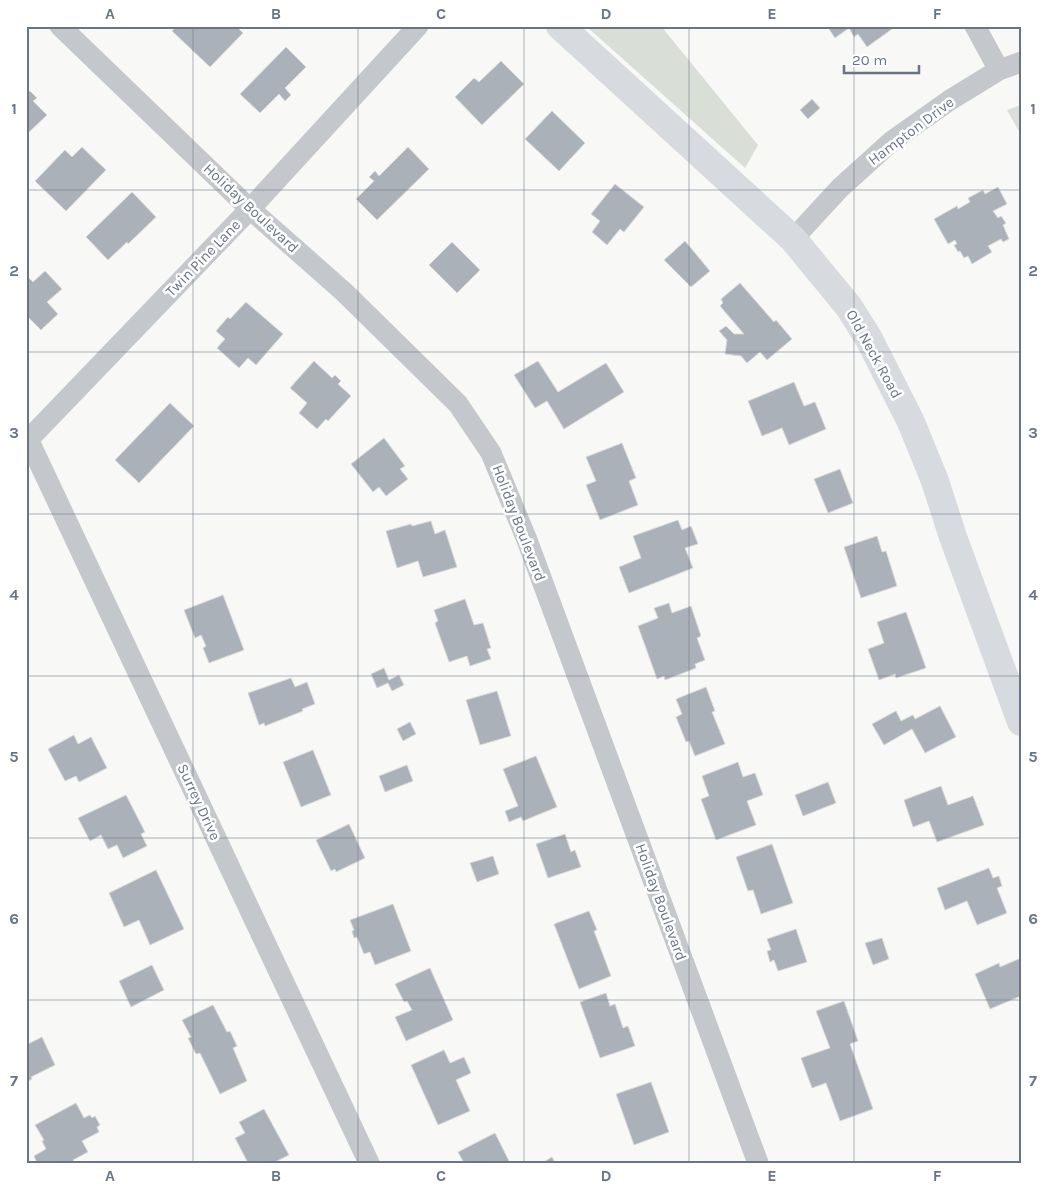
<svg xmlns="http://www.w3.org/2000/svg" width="1047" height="1189" viewBox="0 0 1047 1189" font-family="Karla,sans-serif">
	<rect width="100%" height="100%" fill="#f8f8f6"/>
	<!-- green -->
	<path fill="#d9dfd7" d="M586,26H661L758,145L745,168Z
		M1021,105V135L1007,110Z"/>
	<!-- building -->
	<path fill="#abb1b8" stroke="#dadad8" d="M176,26H236L243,33L210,67L172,31Z
		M827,26H890L892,29L867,47L858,34L854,37L849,28L835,38Z
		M286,47L306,67L285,88L291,95L285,101L279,94L260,113L240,94Z
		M501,61L524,84L482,125L455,97L474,78L479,82Z
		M30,91L37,98L33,101L47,115L26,135V93Z
		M812,99L820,108L808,119L800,110Z
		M552,111L585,143L559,171L525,139Z
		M82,147L106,170L66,211L35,181L65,150L72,157Z
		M408,147L429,169L377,220L356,199L374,181L369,177L375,171L379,176Z
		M615,184L644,207L624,232L620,229L607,245L592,232L600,221L591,214Z
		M998,187L1007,204L993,211L998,218L1001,216L1006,223L1003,225L1009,239L1003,242L1001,239L988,246L992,252L972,264L968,256L964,258L960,251L958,252L954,245L957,244L955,240L948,244L934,219L957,206L958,209L970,202L968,198L983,190L985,194Z
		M132,192L156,217L128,244L127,242L108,260L86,237Z
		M685,241L710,271L691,287L664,260Z
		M452,242L480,270L457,293L429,265Z
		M45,271L62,289L47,302L58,314L41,330L26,315V275L33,282Z
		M740,283L774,322L776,320L792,339L767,360L760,352L747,363L741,356L725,354L727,340L719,331L726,326L734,334H744L720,306L723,303L721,299Z
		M246,302L283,334L256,365L248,358L239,368L217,348L225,339L216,331L228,317L230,319Z
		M314,361L332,378L335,375L341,381L338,384L351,396L328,421L326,419L317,429L299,413L307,403L290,388Z
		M538,361L558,392L606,363L624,392L564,429L547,401L535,408L514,375Z
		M794,382L804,406L815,402L826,429L789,445L782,428L762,436L748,401Z
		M170,403L194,426L139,483L115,460Z
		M384,438L405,466L400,469L408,479L386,496L379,487L373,492L351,464Z
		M622,443L636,478L629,481L638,505L600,520L586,485L596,481L586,457Z
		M840,469L853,503L828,513L814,479Z
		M678,520L682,530L691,526L698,544L685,548L693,568L629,593L619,567L641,558L633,536Z
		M431,521L435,534L445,530L457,567L423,577L418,561L397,568L386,531L411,524L412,526Z
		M877,536L882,552L886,551L897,586L861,598L844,547Z
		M223,595L244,650L209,663L203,648L206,646L201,635L195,638L184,610Z
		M465,599L474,625L483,623L491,648L487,649L491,659L470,666L467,656L449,662L435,623L438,621L434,610Z
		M669,603L672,613L691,606L701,636L697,638L705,660L695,664L696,668L665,680L664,676L657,679L638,626L658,618L654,608Z
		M906,612L926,668L896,678L895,674L879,680L868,649L884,643L877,622Z
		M384,668L389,680L399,675L404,685L392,691L388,683L377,688L371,674Z
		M291,678L295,687L307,682L315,704L302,709L303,711L265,726L264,723L259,725L248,693Z
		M706,687L715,711L712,712L725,744L695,756L689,741L686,742L676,717L682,714L676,699Z
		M497,691L511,736L480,745L466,700Z
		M940,706L956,737L925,753L912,729L884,745L872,724L896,711L901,721L913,715L915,719Z
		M410,722L416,734L403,741L397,729Z
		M74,735L78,744L91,737L107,768L79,782L76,776L65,781L48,749Z
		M313,750L331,795L301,807L283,762Z
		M536,756L557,807L523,821L521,817L509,822L505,811L518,806L503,769Z
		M738,762L743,777L755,773L763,795L747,801L756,825L716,840L701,799L709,796L702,776Z
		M407,765L413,781L385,792L379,776Z
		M828,782L836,803L803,816L795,795Z
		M941,786L948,805L973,796L984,825L937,842L929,821L913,827L904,800Z
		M126,795L145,832L141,834L147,846L123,858L117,845L108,849L101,835L90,841L78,818Z
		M349,824L365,858L336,872L335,869L331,871L316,840Z
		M565,834L571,852L575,850L581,867L548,878L536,844Z
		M772,844L793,903L761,914L753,890L748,891L736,857Z
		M493,856L499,874L477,882L470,863Z
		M989,868L993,878L999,876L1002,886L997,888L1007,913L977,925L967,901L945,910L937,888Z
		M156,870L184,929L150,945L139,920L124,927L109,893Z
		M393,904L411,951L375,965L370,952L364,954L357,937L354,938L352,931L354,930L350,920Z
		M589,911L597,930L594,931L611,976L579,989L554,924Z
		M796,929L807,962L778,971L774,960L770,962L767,951L771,950L767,939Z
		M882,938L889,959L873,965L865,943Z
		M1021,958V996L990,1009L975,974L999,963L1000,967Z
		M152,965L164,990L131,1007L119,981Z
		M430,968L453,1020L406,1041L395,1017L412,1010L407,1001L404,1002L395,984Z
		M606,993L610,1006L615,1004L623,1028L628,1026L635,1046L600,1058L580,1002Z
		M844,1001L858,1041L850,1044L873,1109L840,1121L826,1083L812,1088L801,1058L830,1048L816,1011Z
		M213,1005L227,1032L230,1031L237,1046L233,1048L247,1081L220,1094L200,1053L196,1054L188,1038L191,1037L182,1020Z
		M42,1037L55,1065L31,1077L32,1079L26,1082V1045Z
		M444,1050L450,1063L464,1057L471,1073L456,1080L470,1111L438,1125L411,1065Z
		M651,1082L669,1132L634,1145L616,1094Z
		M76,1103L84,1118L90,1115L92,1118L95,1116L100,1125L97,1127L99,1132L82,1141L88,1152L73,1160L74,1163H37L34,1156L46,1149L42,1141L44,1140L35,1125Z
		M264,1109L289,1155L273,1163H248L235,1138L245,1133L239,1122Z
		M495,1133L510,1163H464L458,1152Z
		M552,1157L555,1163H542Z"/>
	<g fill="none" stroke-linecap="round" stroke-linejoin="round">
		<!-- street -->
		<path stroke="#c4c7cb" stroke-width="21" d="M60,26L250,209L344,292L458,404L491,453L527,540L758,1163
			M975,26L999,70
			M793,239L840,188L892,141L950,100L999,70L1021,62
			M29,441L369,1163
			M26,442L250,209L418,26"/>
		<!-- secondary -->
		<path stroke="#d7dadf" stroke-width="28" d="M560,26L793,239L849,307L869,339L911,422L935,481L953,537L1021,722"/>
	</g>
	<!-- grid -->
	<path fill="none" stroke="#697585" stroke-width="1" stroke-opacity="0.55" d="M193,26V1163M358,26V1163M524,26V1163M689,26V1163M854,26V1163M26,190H1021M26,352H1021M26,514H1021M26,676H1021M26,838H1021M26,1000H1021"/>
	<g text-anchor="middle" stroke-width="5" stroke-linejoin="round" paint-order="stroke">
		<!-- street labels -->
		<g font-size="15" fill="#697585" stroke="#fff">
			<text transform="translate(911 131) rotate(-37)" y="5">Hampton Drive</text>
			<text transform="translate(251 208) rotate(43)" y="5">Holiday Boulevard</text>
			<text transform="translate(203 258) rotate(-46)" y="5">Twin Pine Lane</text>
			<text transform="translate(874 354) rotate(61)" y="5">Old Neck Road</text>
			<text transform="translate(519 523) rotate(69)" y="5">Holiday Boulevard</text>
			<text transform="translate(199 802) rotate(65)" y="5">Surrey Drive</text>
			<text transform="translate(661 902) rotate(70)" y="5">Holiday Boulevard</text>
		</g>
	</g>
	<!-- border -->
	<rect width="1047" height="1189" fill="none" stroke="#ffffff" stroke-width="55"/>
	<!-- scale -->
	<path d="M844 65v8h75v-8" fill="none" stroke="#697585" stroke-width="2.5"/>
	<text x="852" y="65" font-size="15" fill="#697585" stroke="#ffffff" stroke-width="4" paint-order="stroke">20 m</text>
	<rect x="28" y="28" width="992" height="1134" fill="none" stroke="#697585" stroke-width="2"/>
	<g font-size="16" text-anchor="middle" font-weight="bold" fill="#697585">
		<text x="110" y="19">A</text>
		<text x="276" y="19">B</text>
		<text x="441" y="19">C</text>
		<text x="606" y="19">D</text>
		<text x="772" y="19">E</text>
		<text x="937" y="19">F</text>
		<text x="14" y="114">1</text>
		<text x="1033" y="114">1</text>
		<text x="14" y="276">2</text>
		<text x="1033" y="276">2</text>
		<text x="14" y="438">3</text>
		<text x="1033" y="438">3</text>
		<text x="14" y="600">4</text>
		<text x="1033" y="600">4</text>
		<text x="14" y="762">5</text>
		<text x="1033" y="762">5</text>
		<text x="14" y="924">6</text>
		<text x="1033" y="924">6</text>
		<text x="14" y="1086">7</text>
		<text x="1033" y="1086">7</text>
		<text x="110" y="1181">A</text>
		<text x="276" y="1181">B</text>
		<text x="441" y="1181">C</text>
		<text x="606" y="1181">D</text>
		<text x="772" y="1181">E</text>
		<text x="937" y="1181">F</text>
	</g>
</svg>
